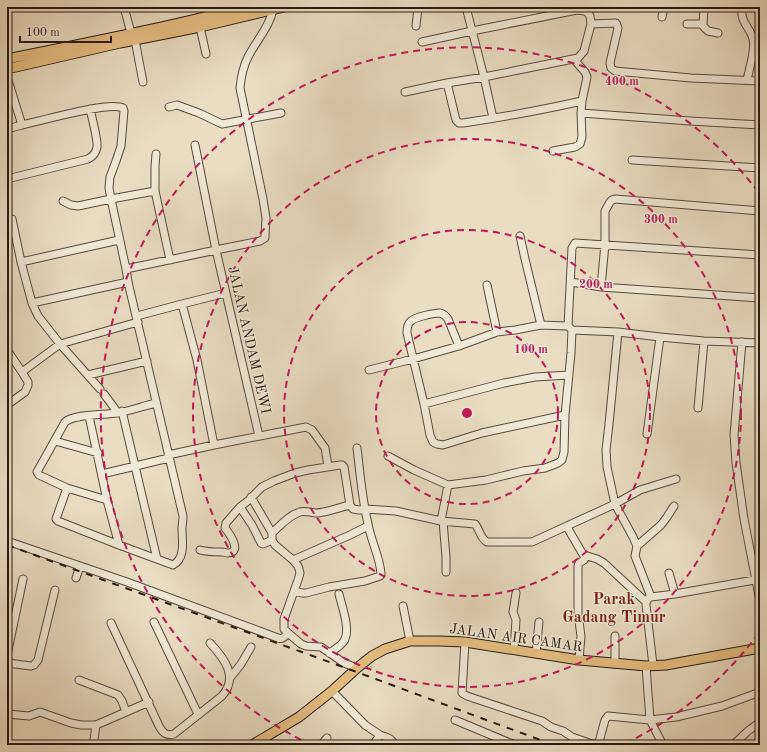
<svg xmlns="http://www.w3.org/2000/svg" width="767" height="752" viewBox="0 0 767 752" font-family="'Old Standard TT',serif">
	<rect width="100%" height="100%" fill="#eaddc2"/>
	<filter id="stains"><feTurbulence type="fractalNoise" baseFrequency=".005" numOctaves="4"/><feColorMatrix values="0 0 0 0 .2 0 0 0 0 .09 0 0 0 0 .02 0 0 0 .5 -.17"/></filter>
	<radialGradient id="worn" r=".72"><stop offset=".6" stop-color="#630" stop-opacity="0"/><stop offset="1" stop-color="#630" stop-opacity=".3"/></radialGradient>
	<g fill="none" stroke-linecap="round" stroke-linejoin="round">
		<defs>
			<path id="minor" d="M124,7L131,33
				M466,7L484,77L493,118
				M704,7L703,26L708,31L718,33
				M742,7C740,23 750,27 753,39C756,48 749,70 747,80
				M662,17L664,7
				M591,24L616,23L617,25L618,28L610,63L611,68L615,71L691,78L760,81
				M687,24H703
				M416,26L418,7
				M200,27L206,54
				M135,40L143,82
				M7,77L22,125C41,121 109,101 123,108L124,111L121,146L116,161L110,177L109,188L111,199L78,206L71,205L63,201
				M447,83L456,120L459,123H463C503,117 542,110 582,101
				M405,92L447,83L484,77L578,58L584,51L591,24L590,16L588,13L585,11L577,10L472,31L422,42
				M169,107L177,105L199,113L222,124L281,113
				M581,113L690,121L760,125
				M7,129L22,125
				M553,151L575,147L580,144L582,137L581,113L582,101L587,77L585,72L577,63L574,59
				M156,154L155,166V191L170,260
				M632,160L760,168
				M7,179L88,159C92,157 96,153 97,147C98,140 92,118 90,109
				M12,219L21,262L32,303L38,316L60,344L100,389
				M520,236L525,259L541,325L568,326L572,330L618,332L660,337L704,341L760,343
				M21,262L119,240
				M126,269L111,199L155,191
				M128,282L183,516C183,521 182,525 182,529C182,540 186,558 173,565L119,545L58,521L56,519L67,488L39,475L37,472L65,422C74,414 104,415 117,413C130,411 143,406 156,403
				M571,282L601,287L760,298
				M487,285L497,332
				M601,287L605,244V211L610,202L612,200L615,199L760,211
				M32,303L128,282L126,269L216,250L195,145
				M182,304L197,360L214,445
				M137,316L182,304L226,293
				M568,326L572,248L575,243L760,255
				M618,332L609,424L606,450L607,467L615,504L633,537L637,546L635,556L651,597
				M742,342L734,435L736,463L744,519L760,601
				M459,346L448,319C446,316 444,314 440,313C434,313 415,317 411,321C407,324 407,329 407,333L424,404L430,435L433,442L437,444L443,445L482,433L565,415
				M7,350L22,372L28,382V385L25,392L7,405
				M369,370L413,359L459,346L497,332L515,330L541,325
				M22,372L60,344L138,322
				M88,375L147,361
				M104,394L118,413
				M424,404L504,383L535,377L569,375
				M698,408L704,341
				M122,411L157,559
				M89,416L107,500L119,545
				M647,434L660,337
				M259,436L216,250L260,241L265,238V236L266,218L263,199L240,88C241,77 243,67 248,57C256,41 269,28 273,10
				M55,441L98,453
				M168,455L214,445L306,427L312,430L325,448L328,466
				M388,456L414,470L448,485L486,480L523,471L545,468L558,463L562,460L564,452L565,415L571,353L572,330
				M102,474L169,458
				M67,488L107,500
				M251,497L272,533V540L275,545L293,560L298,566L299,569L300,573L298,580L284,619V629L288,633L301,644L306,646L321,647L344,663L357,668
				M240,507L252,525L261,543L263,544L272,540
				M441,521L448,485
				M443,521L446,557V572
				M567,527L585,558L584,560L579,563L578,566V614L581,636L579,660
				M272,533C280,526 289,515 300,512C305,510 311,513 316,513C325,513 341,507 350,505
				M7,541L127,582L278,638C282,640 285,637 288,633
				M637,546L661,525L667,517L674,506
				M200,550C207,552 214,552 222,552C224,552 226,553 228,553C243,552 229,533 225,528L226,523L240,507L249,500L262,487L274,481L295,473L308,470L340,465H342L344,467L350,505L353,509L359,510L365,509L396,511L441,521L475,524C480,530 480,538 487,542H532L615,504L640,490L676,479
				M584,555L597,559L604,563L646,602
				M293,560L350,535L368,526
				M669,573L675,594
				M76,578L80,566
				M294,591L302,593H306L329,587L365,581L380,576L381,574C380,557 371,541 368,524C362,499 360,473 357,448
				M403,606L410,641
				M154,622L198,714
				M111,623L159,726C163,733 166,736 174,734L222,696C239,677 224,658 210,643
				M465,642L462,693L467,696L542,721L551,727L563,731L572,737L595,745L598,744L599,742L605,720L608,716L650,720L676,717L722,706L760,692
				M514,649L516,620L513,612L516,593
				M329,653C334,650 341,646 344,641C351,630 342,607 339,594
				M536,653L539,622
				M7,655L23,579
				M7,663L31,666L34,665L38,660L55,590
				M615,664V636
				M653,665L646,605C646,601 647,598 651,597L675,594L760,579
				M646,666L650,720L663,745
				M230,678L241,664L251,647
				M79,680L118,695L122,701L126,712
				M332,691L365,725L380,735L386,737L390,739L396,745
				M7,714L29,716L40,712L71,723L81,725H96
				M455,720L515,745
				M92,745L94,740L96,725L149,702
				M321,745L327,738
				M373,745L380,735
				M733,745L748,731L760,722"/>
			<path id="major" d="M7,59C87,43 167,27 245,7
				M7,69L120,43L200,27L284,7
				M252,745L299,717L332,691L357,668L372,656L385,649L410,641H439L465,642L579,660L646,666L666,665L760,648"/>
		</defs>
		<!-- minor casing -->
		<use href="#minor" stroke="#584a3e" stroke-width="9"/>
		<!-- major casing -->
		<use href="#major" stroke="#281912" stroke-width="11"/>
		<!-- minor -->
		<use href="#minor" stroke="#f1e9d7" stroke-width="7"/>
		<!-- major -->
		<use href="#major" stroke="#e5be81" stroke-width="9"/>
		<!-- rail -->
		<path stroke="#281912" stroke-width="2" stroke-dasharray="7 7" stroke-linecap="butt" d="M7,545L354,671L554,745"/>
	</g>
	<!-- distance rings -->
	<g fill="none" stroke="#c2185b" stroke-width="2" stroke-dasharray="7 5">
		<circle cx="467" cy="413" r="91"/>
		<circle cx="467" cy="413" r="183"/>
		<circle cx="467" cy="413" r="274"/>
		<path d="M759 633A366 366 0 0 1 622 745M312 745A366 366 0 1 1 759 193"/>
	</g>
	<g text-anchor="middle" stroke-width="3" stroke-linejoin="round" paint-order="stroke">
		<!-- street labels -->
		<g font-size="14" fill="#281912" stroke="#f1e9d7">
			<text transform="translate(250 340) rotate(77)" y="5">JALAN ANDAM DEWI</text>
			<text transform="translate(516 637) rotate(8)" y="5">JALAN AIR CAMAR</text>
		</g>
		<!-- quarter labels -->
		<g font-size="16" font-weight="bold" fill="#7a1f14" stroke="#f1e9d7">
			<text x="614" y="604">Parak<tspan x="614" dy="18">Gadang Timur</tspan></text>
		</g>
	</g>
	<circle cx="467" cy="413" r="6" fill="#c2185b" stroke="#f1e9d7" stroke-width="2"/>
	<g font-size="12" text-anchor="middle" font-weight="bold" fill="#c2185b" stroke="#f1e9d7" stroke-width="3" stroke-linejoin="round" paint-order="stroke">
		<text x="622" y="85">400 m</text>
		<text x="661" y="223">300 m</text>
		<text x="596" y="288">200 m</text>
		<text x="531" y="353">100 m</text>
	</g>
	<!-- margin -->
	<rect width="767" height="752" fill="none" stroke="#eaddc2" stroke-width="24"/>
	<rect x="8" y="8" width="751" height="736" fill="none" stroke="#281912" stroke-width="2"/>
	<rect x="12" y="12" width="743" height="728" fill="none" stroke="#281912"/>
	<!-- scale -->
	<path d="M20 36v6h91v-6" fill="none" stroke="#281912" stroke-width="2"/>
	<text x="26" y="36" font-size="12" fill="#281912" stroke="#f1e9d7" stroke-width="3" paint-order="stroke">100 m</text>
	<rect width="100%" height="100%" filter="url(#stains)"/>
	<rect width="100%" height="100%" fill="url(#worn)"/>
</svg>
